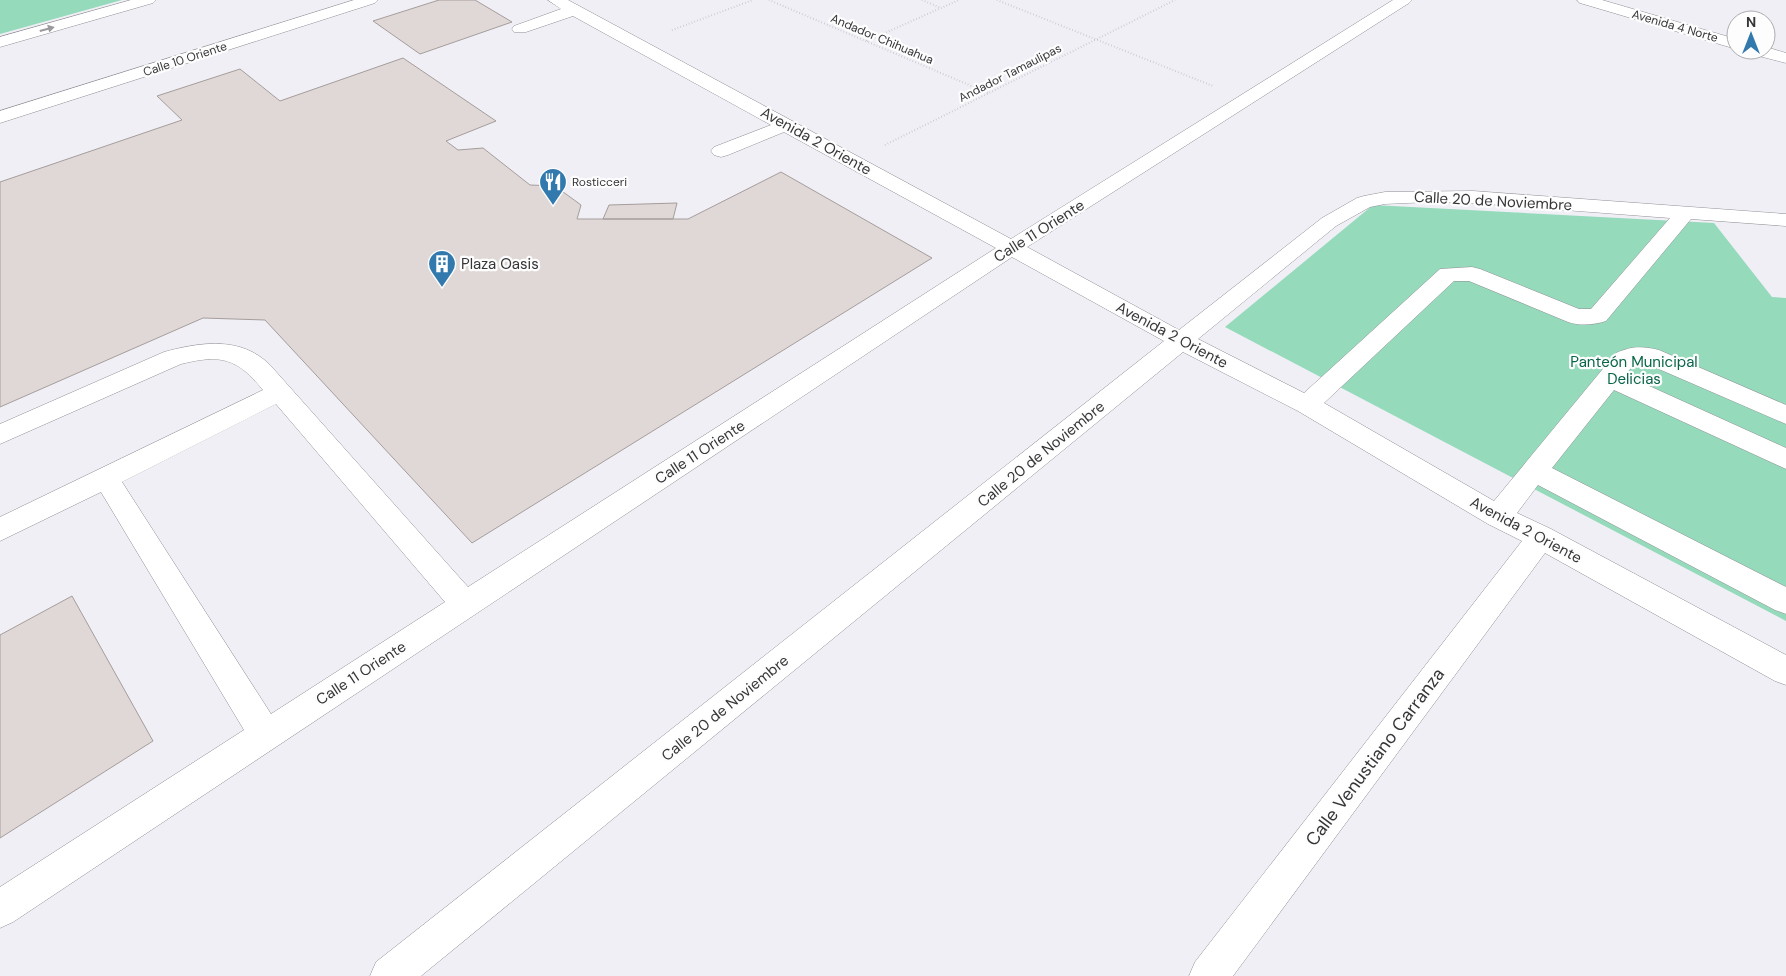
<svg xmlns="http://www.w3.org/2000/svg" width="1786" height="976" viewBox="0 0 1786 976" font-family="'DM Sans',sans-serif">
	<rect width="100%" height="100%" fill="#efeff5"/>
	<!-- green -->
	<path fill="#95dabb" d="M0,0H122L0,34Z
		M1373,205L1714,223L1772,297L1786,298V621L1225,327Z"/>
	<!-- building -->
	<path fill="#e0d8d6" stroke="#a59d9c" d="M439,0H475L512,22L420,54L373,21Z
		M403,58L496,121L446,141L458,150L483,148L530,185L555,186L581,205L577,219H688L781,172L932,258L472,543L265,320L203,318L0,407V182L182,120L157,96L240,69L280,101Z
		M677,203L673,219H603L609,205Z
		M72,596L153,741L0,838V635Z"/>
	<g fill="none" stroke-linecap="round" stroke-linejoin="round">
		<defs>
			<path id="minor" d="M131,0H156L153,3L0,47V37Z
				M354,0H378L375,3L0,123V111Z
				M548,0H568L1011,239L1393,0H1412L1409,3L1027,247L1179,330L1322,218L1357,198L1364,196L1385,192L1473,191L1786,214V226L1691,219L1606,321C1594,325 1580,326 1568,322L1469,281H1454L1324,403L1494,501L1616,353C1632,346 1642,346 1659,350L1786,405V424L1645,363C1635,362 1632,367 1625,375L1786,448V469L1614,390L1552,468L1786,587V614L1775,610L1538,485L1517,513L1551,529L1786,655V685L1775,681L1545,553L1233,976H1189L1195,962L1522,541L1488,524L1298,411L1183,352L421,976H370L376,962L1164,341L1012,257L13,922L0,928V887L244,730L101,492L0,541V517L263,390C237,358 221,354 181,364L0,444V424L164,352C201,342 241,336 270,365L468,587L996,248L784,132L728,155L721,157L714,155L711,151L714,147L771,125L573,16L526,32H514L512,29L514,26L561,9ZM1430,202L1473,203L1670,218L1591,309H1579L1480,269L1472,267L1440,269L1304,393L1198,339L1336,226L1370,207L1385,204ZM276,404L445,602L271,714L122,482Z
				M1577,0H1602L1736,39V49L1580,3Z
				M1766,47L1786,53V63L1751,54L1749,50H1766Z"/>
		</defs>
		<!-- minor casing -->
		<use href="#minor" stroke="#8f8f95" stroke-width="1"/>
		<!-- path -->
		<path stroke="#b4b4b9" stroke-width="2" stroke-dasharray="0.5 2.5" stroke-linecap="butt" d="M769,0L988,93
			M922,0L941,8
			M997,0L1213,86
			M672,30L753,0
			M867,41L959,0
			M885,145L1175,0"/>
		<!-- minor -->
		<use href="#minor" fill="#fff" fill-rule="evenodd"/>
	</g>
	<!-- one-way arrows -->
	<defs><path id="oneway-solid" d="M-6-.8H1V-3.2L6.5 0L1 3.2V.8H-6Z" transform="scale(1.25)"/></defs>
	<use fill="#9a9a9c" href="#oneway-solid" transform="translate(47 29) rotate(-15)"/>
	<!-- icons -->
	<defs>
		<symbol id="restaurant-pin" viewBox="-11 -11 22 30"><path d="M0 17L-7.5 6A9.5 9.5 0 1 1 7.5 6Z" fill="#327aae" stroke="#fdfdfe"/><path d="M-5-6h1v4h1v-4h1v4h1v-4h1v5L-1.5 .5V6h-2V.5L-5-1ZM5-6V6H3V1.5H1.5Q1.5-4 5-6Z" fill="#fff"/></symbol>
		<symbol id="building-pin" viewBox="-11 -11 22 30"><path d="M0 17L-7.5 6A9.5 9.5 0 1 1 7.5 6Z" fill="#327aae" stroke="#fdfdfe"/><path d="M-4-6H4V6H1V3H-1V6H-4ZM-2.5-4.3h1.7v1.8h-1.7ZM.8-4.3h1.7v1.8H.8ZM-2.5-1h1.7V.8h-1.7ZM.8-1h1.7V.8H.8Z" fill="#fff"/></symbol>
	</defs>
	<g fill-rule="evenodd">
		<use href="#restaurant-pin" x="537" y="166" width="32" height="43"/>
		<use href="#building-pin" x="426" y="248" width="32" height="43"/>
	</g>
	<g text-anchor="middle" stroke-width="4.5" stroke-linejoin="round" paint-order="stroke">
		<!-- far-street labels -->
		<g font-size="12" fill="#363639" stroke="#fdfdfe">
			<text transform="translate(1675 26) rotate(16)" y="4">Avenida 4 Norte</text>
			<text transform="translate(882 39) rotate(23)" y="4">Andador Chihuahua</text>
			<text transform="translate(185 59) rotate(-18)" y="4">Calle 10 Oriente</text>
			<text transform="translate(1010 73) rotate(-27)" y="4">Andador Tamaulipas</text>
		</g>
		<!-- far-poi labels -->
		<g font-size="12" fill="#363639" stroke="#fdfdfe" text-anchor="start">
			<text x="572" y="186">Rosticceri</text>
		</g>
		<!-- street labels -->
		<g font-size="15" fill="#363639" stroke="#fdfdfe">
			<text transform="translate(816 141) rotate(29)" y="5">Avenida 2 Oriente</text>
			<text transform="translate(1493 201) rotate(3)" y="5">Calle 20 de Noviembre</text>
			<text transform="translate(1039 231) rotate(-32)" y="5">Calle 11 Oriente</text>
			<text transform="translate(1172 335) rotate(28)" y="5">Avenida 2 Oriente</text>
			<text transform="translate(700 452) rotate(-33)" y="5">Calle 11 Oriente</text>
			<text transform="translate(1041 454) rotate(-39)" y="5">Calle 20 de Noviembre</text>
			<text transform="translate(1526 530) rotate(28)" y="5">Avenida 2 Oriente</text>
			<text transform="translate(361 673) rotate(-33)" y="5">Calle 11 Oriente</text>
			<text transform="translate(725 708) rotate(-39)" y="5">Calle 20 de Noviembre</text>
		</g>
		<!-- poi labels -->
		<g font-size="15" fill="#363639" stroke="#fdfdfe" text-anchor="start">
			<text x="461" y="269">Plaza Oasis</text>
		</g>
		<!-- park labels -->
		<g font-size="15" fill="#096548" stroke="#fdfdfe">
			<text x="1634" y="367">Panteón Municipal<tspan x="1634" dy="17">Delicias</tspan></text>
		</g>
		<!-- near-street labels -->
		<g font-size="18" fill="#363639" stroke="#fdfdfe">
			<text transform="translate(1375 757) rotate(-53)" y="6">Calle Venustiano Carranza</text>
		</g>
	</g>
	<!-- north arrow -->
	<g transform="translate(1751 35)"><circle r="24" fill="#fdfdfe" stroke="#adadaf"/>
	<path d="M0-4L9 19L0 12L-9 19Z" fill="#327aae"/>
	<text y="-8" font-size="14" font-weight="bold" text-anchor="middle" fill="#363639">N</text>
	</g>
</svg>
